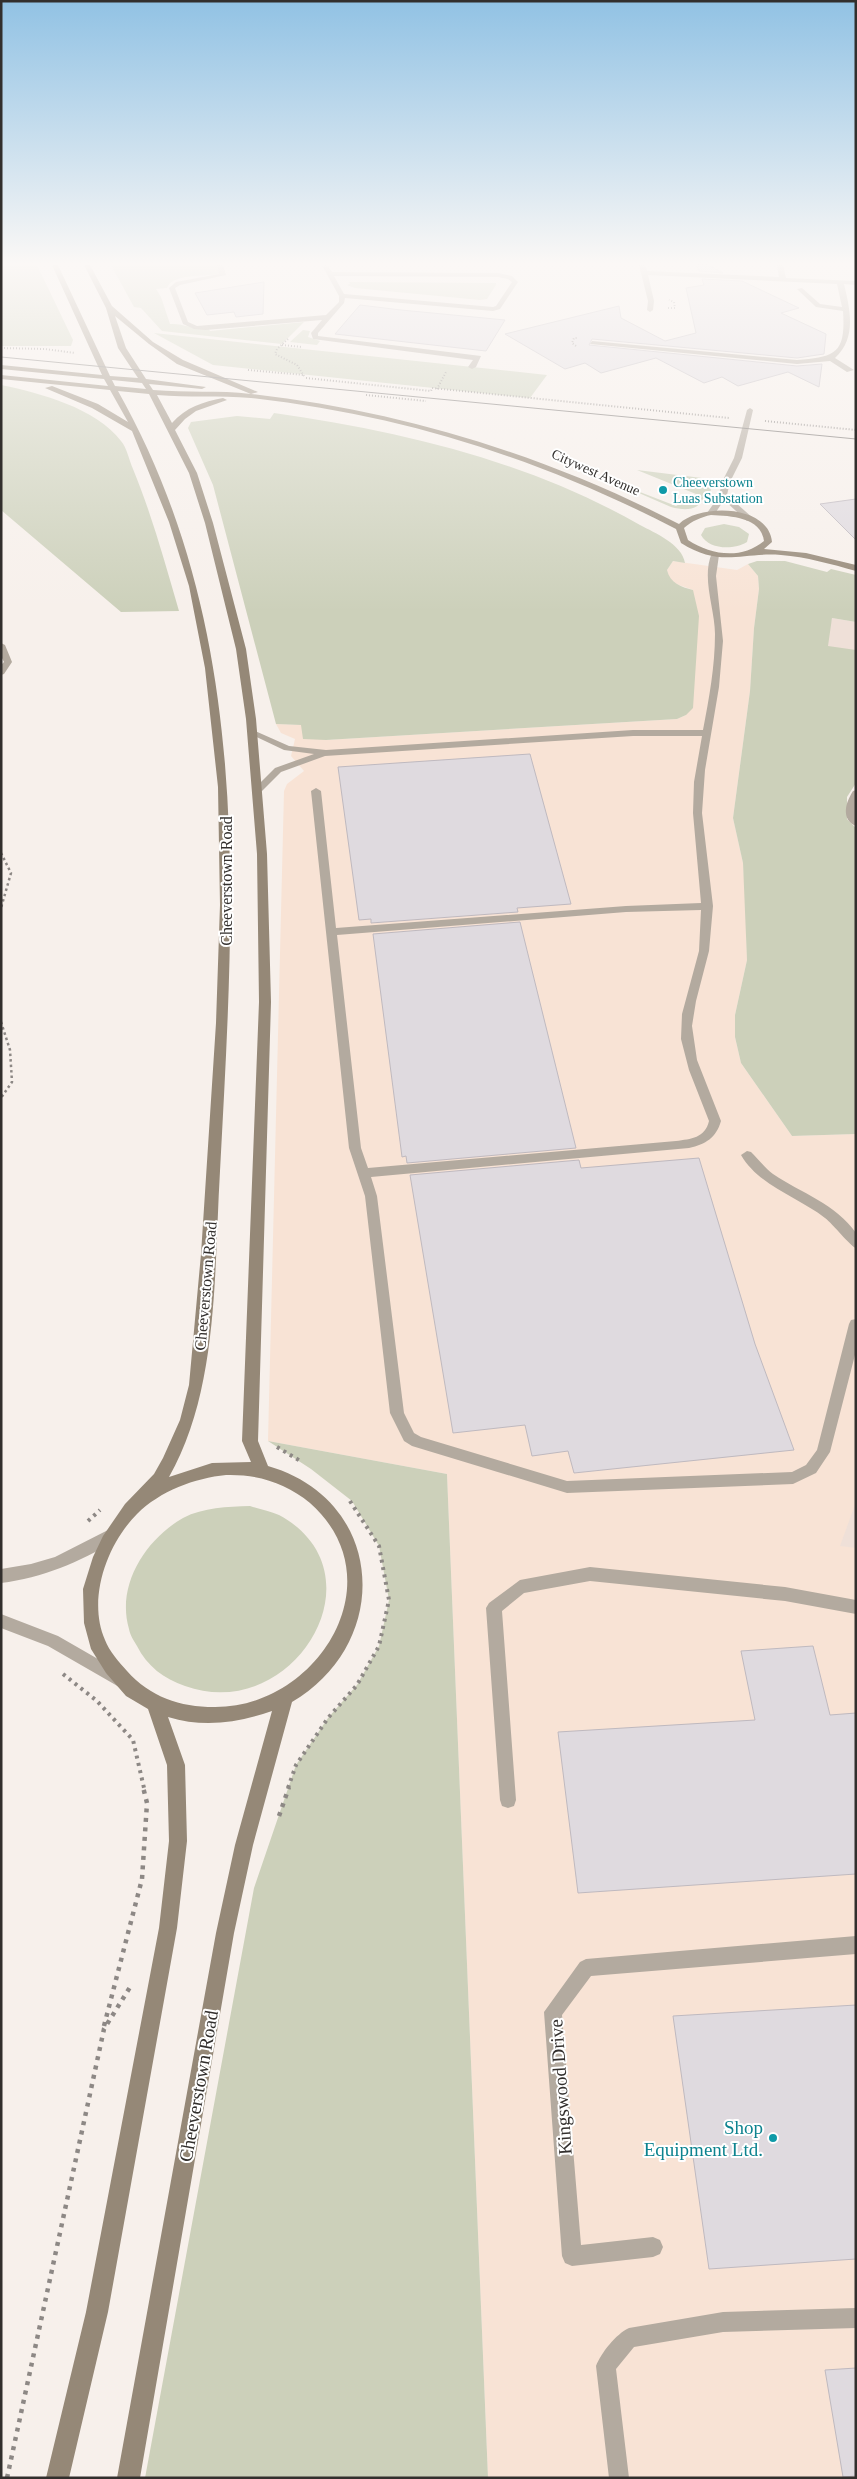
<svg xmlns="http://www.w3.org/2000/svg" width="857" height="2479" viewBox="0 0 857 2479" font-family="'Times New Roman',serif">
	<rect width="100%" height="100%" fill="#f7f0eb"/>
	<!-- commercial -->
	<path fill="#f8e3d5" d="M673,561L737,570L748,564L758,576L759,589L754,628L750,691L733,818L743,863L746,908L747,960L735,1015V1037L741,1063L792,1136L856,1134V2478H488L447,1474L268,1441L284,791L287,784L304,771L291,756L295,739L281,733L276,724L302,725L326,740L677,719L686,715L693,590L676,584L668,577L667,570Z"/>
	<!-- built -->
	<path fill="#efe0d8" d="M832,618L856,622V684L823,654Z
		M856,1502V1548L840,1546Z"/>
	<!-- green -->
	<path fill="#ccd0ba" d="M1,265H37L73,340L71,346H1Z
		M111,265H217L219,273L217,274C206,277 172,273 167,288L156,289L161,297L170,324C184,323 193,330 209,329L210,331L304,322L282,344L162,331L141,308L134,307Z
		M349,282L496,283V285L487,299L480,300L355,288L347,285L350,284Z
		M303,330L310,331L308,337L320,341L317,345L290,342Z
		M154,333L547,375L530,398L213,365Z
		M1,385C40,393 96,408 121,441C127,448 129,460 133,469C152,515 165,563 179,611L121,612L1,510Z
		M274,413C401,431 528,461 640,525C655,533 682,544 685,563L673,561L667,570C670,583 681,587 693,590L699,616L693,708L686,715L677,719L326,740L303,739L301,725L276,724L213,485L188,428L191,422L237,416L270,419Z
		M637,470L710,479L712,483L710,494H705C700,511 686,511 671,507L609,480L676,506L696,494Z
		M724,524L739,527L749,534L747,542C734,550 709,550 701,535L705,528Z
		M757,561H785L827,572L831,569L856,575V622L832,618L828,646L856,650V783L847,797V819L856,828V1134L792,1136L741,1063L735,1037V1015L747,960L743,863L733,818L750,691L754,628L759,589L758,576L748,564Z
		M268,1441L447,1474L488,2478H145L254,1888L296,1765L328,1718L357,1685L379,1646L389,1600L379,1546L352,1501L311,1469Z
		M250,1506C259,1509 270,1511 279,1515C386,1573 293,1725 185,1686C164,1679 147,1666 137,1646C134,1641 130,1635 129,1629C116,1585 146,1539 183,1518C204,1507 227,1507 250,1506Z"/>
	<!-- building -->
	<path fill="#dfdadf" stroke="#bfb9bf" d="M696,265H708L723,273L699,271Z
		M702,279L742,281L799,308L781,313L826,334L824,354L797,358L592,339L589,345L797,366L822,364L819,387L788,372L738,386L722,377L704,383L656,358L601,373L585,363L565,369L505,334L619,306L621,318L665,341L696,333L686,288L704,285Z
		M264,282L263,314L236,317L234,312L207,315L195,293Z
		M360,305L401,310L505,320L486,351L335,334Z
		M856,499V540L820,504Z
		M530,754L571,904L517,908L518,912L371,923V919L359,920L338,767Z
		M520,922L576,1148L407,1163L406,1156L402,1157L373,934Z
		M699,1158L755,1344L794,1450L574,1473L568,1451L532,1456L525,1425L453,1433L410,1175L579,1160L581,1168Z
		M813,1646L830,1715L856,1713V1874L578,1893L558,1732L755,1720L741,1651Z
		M856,2005V2259L709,2269L673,2016Z
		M856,2368V2476L843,2477L825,2370Z"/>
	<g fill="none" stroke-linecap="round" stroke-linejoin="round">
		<!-- path-far3 -->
		<path stroke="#8d8885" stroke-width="2" stroke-dasharray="1 2" stroke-linecap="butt" d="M668,308H675L674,302L669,300
			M288,339L277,349L275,354L297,365L304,376
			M282,345L302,347
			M576,346L572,343L574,338H577
			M1,348L45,349L75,353
			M248,370L304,375
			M306,378L431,391L432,388L729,418
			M437,389L446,372
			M366,395L426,401
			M765,421L856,430"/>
		<!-- path-far2 -->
		<path stroke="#8d8885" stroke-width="2.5" stroke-dasharray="2.5 3" stroke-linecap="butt" d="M1,853L11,873L1,908
			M1,1022L10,1050L12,1082L1,1098"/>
		<!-- path-far1 -->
		<path stroke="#8d8885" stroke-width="4" stroke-dasharray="3 4.5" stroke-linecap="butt" d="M277,1447L302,1462
			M88,1521L100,1510
			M63,1674L97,1701L133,1740L144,1788
			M288,1788L296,1765L328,1718L357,1685L379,1646L389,1600L379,1546L348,1498"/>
		<!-- path -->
		<path stroke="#8d8885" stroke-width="4.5" stroke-dasharray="4 5.5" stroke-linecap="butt" d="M279,1816L289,1787
			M104,2026L142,1879L147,1803L143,1787
			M7,2478L104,2029L132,1984"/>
		<!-- service -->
		<path fill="#b3aa9f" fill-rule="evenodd" d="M750,408L753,410L742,458L730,482L727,495L754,519L747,521L724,500L714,515H708L707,513L719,496L722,482L734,458L747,410Z
			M712,553L719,555L716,576L723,641L719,687L705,770L702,813L713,906L709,951L696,1001L692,1026L697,1060L721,1121C716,1138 706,1144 689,1148L371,1177L377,1196L404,1413L414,1433L421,1437L567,1481L792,1472L806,1465L817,1450L849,1324L851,1320L856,1319V1351L830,1452L816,1473L793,1484L567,1493L412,1446L404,1441L390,1413L365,1196L349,1148L311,791L316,788L321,791L336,928L626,906L701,903L693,813L694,782L702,736H633L325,756L281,772L261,792L258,793L253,790L275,768L314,754L284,750L248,733L253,730L289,746L326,750L633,730H703C709,699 715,666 715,634C715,608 701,578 712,553ZM701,910L699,951L682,1014L681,1039L689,1070L709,1121C705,1138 691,1139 676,1141L368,1168L361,1148L337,935L626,912Z
			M1,643L5,645L12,662L4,674L1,675V665L4,662L1,656Z
			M856,790V826C840,819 846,802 853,791Z
			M747,1151L751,1152C758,1159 765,1168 773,1174C801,1193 836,1204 856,1233V1248C850,1246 833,1224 825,1218C798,1197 759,1186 741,1155Z
			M110,1529L115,1531L117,1536L115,1541C79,1562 43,1578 1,1583V1569L31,1564L55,1557Z
			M590,1567L785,1587L856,1600V1614L785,1601L590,1581L524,1593L502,1611L516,1800L514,1806L508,1808L502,1806L500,1800L486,1608L489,1603L520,1580Z
			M1,1614L58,1636L124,1674L127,1679L124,1684L119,1687L114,1684L48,1646L1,1628Z
			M856,1936V1954L591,1976L562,2015L581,2245L653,2237L660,2240L663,2247L660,2254L653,2257L572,2266L565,2263L562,2256L544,2012L580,1962L586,1959Z
			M856,2308V2328L723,2332L634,2347L616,2369L629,2478H609L596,2366C601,2353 616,2334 629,2328L723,2312Z"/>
		<!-- minor -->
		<path fill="#b3aa9f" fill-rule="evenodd" d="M217,265H223L226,275L180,285L175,288L188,322L197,326L326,315L339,302V296L323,267L325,265L328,266L332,272L498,273L512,276L518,282L500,309L493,311L345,298L344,303L318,333V336L481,356L476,367L472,369L468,367L473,360L313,339L311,333L322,320L205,330L194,329L183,324L169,288L176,282L219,274ZM334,276L498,277L508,279L512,282L496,306L493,307L344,294Z
			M639,265H645L647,271L779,277L777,265H783L786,278L856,281V285L844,284C850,309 857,338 835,358L854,370L847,372L830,361L797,364L590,344L592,341L797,360C835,357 846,354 843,311L816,307L797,289L802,288L820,304L842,307L837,284L648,275L654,301L653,310L650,312L647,310L648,301Z"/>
		<!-- secondary -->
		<path fill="#958877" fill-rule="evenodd" d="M52,265H58L110,376L138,378L118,348L106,308L84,265H90L112,306L153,342L183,360L258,392L251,394L177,364L149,344L115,316L126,348L146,379L206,387L202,389L149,384L153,390C186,393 219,390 251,394C402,411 545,455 679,524C701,503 769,505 772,542L764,549L806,553L856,565V571C831,564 806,557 781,555C740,552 721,568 681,543L676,529C541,459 403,415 251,398C220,395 188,398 157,395L172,423C186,407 203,402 223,398L227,400L196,411L185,419L175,430L197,473L213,523L246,649L256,719L267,854L271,1002L258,1441L268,1466C386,1500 393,1643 292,1702L253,1845L234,1933L140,2478H117L216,1933L235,1845L272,1711C237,1723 204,1728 168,1717L185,1765L187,1841L177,1928L108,2312L69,2478H46L86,2312L159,1928L169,1841L167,1765L148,1709L126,1696L106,1673L91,1649L84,1623L83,1589L93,1557L103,1536L125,1504L154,1474L163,1458L180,1420L189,1385L201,1254L216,1023L220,905L218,787L205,668L189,586L169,522L132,431L92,408L45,388L52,386L98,404L128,422L110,390L1,379V375L108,386L104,379L1,369V365L102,375ZM112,380L142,383L146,389L115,386ZM118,391L149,394L189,473L205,523L236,649L246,719L257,854L259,1002L242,1441L251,1462L212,1463L169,1477C219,1390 214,1270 220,1171C234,904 255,634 118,391ZM711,515C731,516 761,517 764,541C741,560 711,555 688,540L684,528C692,521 701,517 711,515ZM226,1475C257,1474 286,1483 310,1503C397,1580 318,1708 214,1707C180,1707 150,1697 127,1671C119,1662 109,1651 105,1640C87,1599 107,1544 137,1514C160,1491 195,1478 226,1475Z"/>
		<!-- tram -->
		<path stroke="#76716e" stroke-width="1" d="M1,357L856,439"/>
	</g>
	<!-- sky -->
	<linearGradient id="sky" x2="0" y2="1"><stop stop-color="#91c2e4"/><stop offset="0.43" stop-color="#fbf8f6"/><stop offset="1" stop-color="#fbf8f6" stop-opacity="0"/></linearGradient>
	<rect width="857" height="612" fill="url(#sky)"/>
	<!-- markers -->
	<g fill="#0f9aa8" stroke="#fff" stroke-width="2">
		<circle cx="663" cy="490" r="5"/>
		<circle cx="773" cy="2138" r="5"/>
	</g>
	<g text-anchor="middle" stroke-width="4" stroke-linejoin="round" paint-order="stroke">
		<!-- far-street labels -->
		<g font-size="14" fill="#322f2d" stroke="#fff">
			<text transform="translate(596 472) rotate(24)" y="5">Citywest Avenue</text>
		</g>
		<!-- far-culture labels -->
		<g font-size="14" fill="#0d838f" stroke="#fff" text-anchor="start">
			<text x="673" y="487">Cheeverstown<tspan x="673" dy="16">Luas Substation</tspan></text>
		</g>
		<!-- street labels -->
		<g font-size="16" fill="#322f2d" stroke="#fff">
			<text transform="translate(226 881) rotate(-90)" y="6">Cheeverstown Road</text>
			<text transform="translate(205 1286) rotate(-85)" y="6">Cheeverstown Road</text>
		</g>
		<!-- near-street labels -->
		<g font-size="19" fill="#322f2d" stroke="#fff">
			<text transform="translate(198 2086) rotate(-80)" y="7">Cheeverstown Road</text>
			<text transform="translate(560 2087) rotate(-94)" y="7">Kingswood Drive</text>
		</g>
		<!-- near-culture labels -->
		<g font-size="19" fill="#0d838f" stroke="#fff" text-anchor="end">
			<text x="763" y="2134">Shop<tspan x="763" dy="22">Equipment Ltd.</tspan></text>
		</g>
	</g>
	<!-- border -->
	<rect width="857" height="2479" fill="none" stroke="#322f2d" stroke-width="5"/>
</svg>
